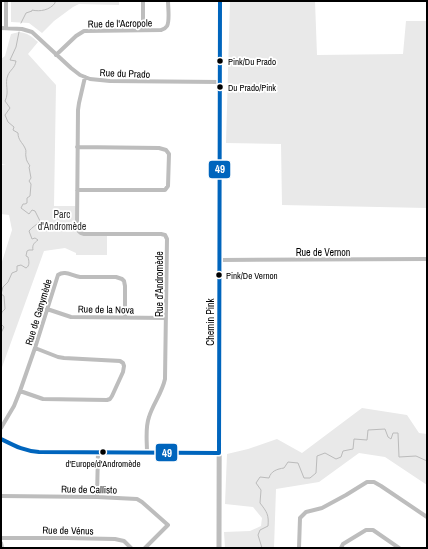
<svg xmlns="http://www.w3.org/2000/svg" width="428" height="549" viewBox="0 0 428 549" font-family="'Archivo Narrow',sans-serif">
	<rect width="100%" height="100%" fill="#fff"/>
	<!-- green -->
	<path fill="#e9e9e9" d="M11,1H119V5L79,4L73,7L54,21L42,33L29,23L11,22Z
		M230,1H315L317,55L403,54L406,21H427V208L282,205L281,144L226,143Z
		M19,32C28,33 31,36 38,42L28,54L56,85L54,206H77L80,232L107,235V255H76V253L65,248L44,251L1,370V265L12,230L9,215L1,214V165H6L1,164V59L5,56L11,34Z
		M362,408L407,415L419,433L427,434V485L385,457L359,453L319,482L276,489L274,548H225L224,532L250,531L261,526L262,518L253,507L225,504L227,454L248,449L277,439L302,453Z"/>
	<g fill="none" stroke-linecap="round" stroke-linejoin="round">
		<!-- stream -->
		<path stroke="#bbb" stroke-width="1" d="M21,23L26,13L32,11V10C40,12 50,10 55,3V1
			M1,316L2,312L5,309L4,296L1,294L3,287L8,282L12,273L17,271V266L21,265L26,268C30,266 29,261 28,257L26,256L27,251L29,250H33C32,245 34,243 38,240L35,238L32,239L29,231C32,227 37,225 40,221L35,211L32,210L29,214L21,208L23,204H25L27,203V198L30,196L31,184L29,181L31,178L29,167L30,166C29,164 26,161 26,157C25,154 27,151 25,148C22,142 18,140 18,133L13,130L14,127L8,122L5,115L10,108L5,101C10,91 4,84 8,75C10,70 15,68 16,61L10,60L16,47L19,32
			M1,324L4,327L1,333
			M262,548L258,535L260,530L268,526C269,515 267,512 260,503L261,490L256,483L260,477L269,478C271,471 277,469 284,468L288,462L298,463L304,478H310L316,473L317,456L325,453L336,459L341,457L343,451L353,449L354,439L367,440L368,430L385,429L388,437L391,439L393,433H398L399,457L416,456L427,461"/>
		<!-- minor -->
		<path stroke="#bdbdbd" stroke-width="4" d="M6,1V28
			M1,28L22,29L32,32L71,68L80,75L90,79L110,81L219,82
			M143,30V1
			M56,55L76,36L84,31L161,30C164,29 165,29 167,26C170,21 168,7 168,1
			M85,77L79,103L78,110L77,226C78,231 79,233 84,234H161L165,235L167,239L165,379C162,393 153,404 149,417C145,428 147,441 147,452
			M77,147L159,148L166,150L169,154L168,186L165,190H77
			M220,260L427,259
			M47,309L71,317L166,318
			M20,391L43,399L107,400L110,399L112,396L123,372L124,366L123,363L120,361L64,358L58,357L35,348
			M1,428L14,406L20,391L35,348L58,275C65,270 72,276 80,277H116L122,279L124,281L125,286V317
			M1,439L18,448L28,451L39,452H104L219,453
			M1,496L97,497L137,499L142,502L168,525L145,548
			M97,497L98,452
			M1,538H67L115,539L124,541L131,548
			M1,543L2,548
			M299,548L300,518L306,512L322,508L346,495L367,482H374L381,486L427,517
			M341,548L343,544L366,530H373L399,548"/>
		<!-- major -->
		<path stroke="#bdbdbd" stroke-width="5" d="M219,548L220,1"/>
		<defs>
			<path id="bus-1" d="M1,439C15,446 24,451 39,452L219,453L220,1"/>
		</defs>
		<!-- bus-1 casing -->
		<use href="#bus-1" stroke="#fff" stroke-width="7"/>
		<!-- bus-1 -->
		<use href="#bus-1" stroke="#0065bd" stroke-width="4"/>
	</g>
	<!-- markers -->
	<g fill="#000" stroke="#fff" stroke-width="1.5">
		<circle cx="220" cy="61" r="3.5"/>
		<circle cx="220" cy="87" r="3.5"/>
		<circle cx="219" cy="275" r="3.5"/>
		<circle cx="103" cy="452" r="3.5"/>
	</g>
	<g text-anchor="middle" stroke-width="3.5" stroke-linejoin="round" paint-order="stroke">
		<!-- bus labels -->
		<g font-size="9" fill="#000" stroke="#fff" text-anchor="start">
			<text x="228" y="65">Pink/Du Prado</text>
			<text x="228" y="91">Du Prado/Pink</text>
			<text x="226" y="279">Pink/De Vernon</text>
			<text x="103" y="467" text-anchor="middle">d'Europe/d'Andromède</text>
		</g>
		<!-- street labels -->
		<g font-size="10" fill="#000" stroke="#fff">
			<text transform="translate(120 23) rotate(-1)" y="4">Rue de l'Acropole</text>
			<text transform="translate(125 73) rotate(2)" y="4">Rue du Prado</text>
			<text x="323" y="256">Rue de Vernon</text>
			<text transform="translate(159 284) rotate(-90)" y="4">Rue d'Andromède</text>
			<text transform="translate(106 309) rotate(1)" y="4">Rue de la Nova</text>
			<text transform="translate(38 312) rotate(-73)" y="4">Rue de Ganymède</text>
			<text transform="translate(210 322) rotate(-90)" y="4">Chemin Pink</text>
			<text transform="translate(89 489) rotate(1)" y="4">Rue de Callisto</text>
			<text transform="translate(68 530) rotate(1)" y="4">Rue de Vénus</text>
		</g>
		<!-- park labels -->
		<g font-size="10" fill="#2e2e2e" stroke="#fff">
			<text x="62" y="218">Parc<tspan x="62" dy="12">d'Andromède</tspan></text>
		</g>
	</g>
	<g stroke="#fff" stroke-width="1.5">
		<rect x="208" y="160" width="23" height="19" rx="4" fill="#0065bd"/>
		<rect x="155" y="443" width="23" height="19" rx="4" fill="#0065bd"/>
	</g>
	<g font-size="11" text-anchor="middle" font-weight="bold" fill="#fff">
		<text x="220" y="173">49</text>
		<text x="167" y="457">49</text>
	</g>
	<!-- border -->
	<rect width="428" height="549" fill="none" stroke="#000000" stroke-width="4"/>
</svg>
